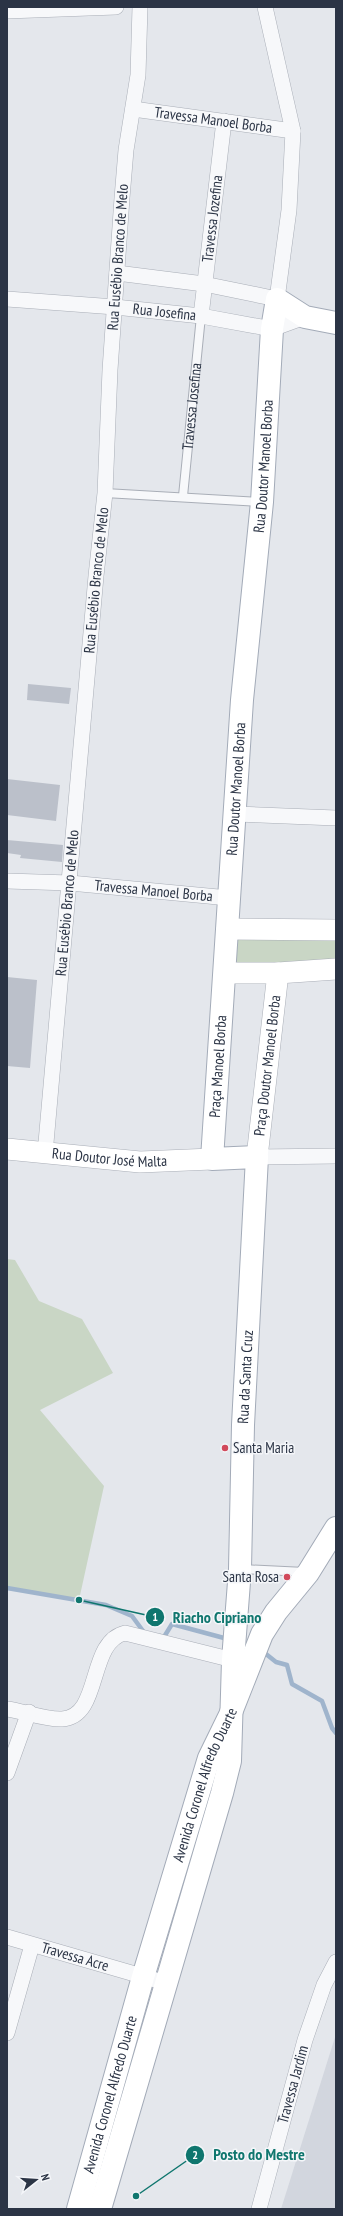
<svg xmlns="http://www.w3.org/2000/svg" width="343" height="2216" viewBox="0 0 343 2216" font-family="'PT Sans Narrow',sans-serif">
	<rect width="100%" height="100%" fill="#e4e7ec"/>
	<!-- built -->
	<path fill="#d2d6de" d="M336,2034V2209H281Z"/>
	<!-- green -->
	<path fill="#c9d6c5" d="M233,934L336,935V963L231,969Z
		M7,1259L15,1260L39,1301L82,1319L113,1373L40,1410L104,1486L79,1600L7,1588Z"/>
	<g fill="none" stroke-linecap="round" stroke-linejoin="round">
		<!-- stream -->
		<path stroke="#9fb4cc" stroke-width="4.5" d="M7,1588L106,1605L132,1616L143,1631
			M160,1636L164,1637L172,1624L224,1638
			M266,1654L276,1662L287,1665L292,1684L322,1701L332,1728L336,1733"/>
	</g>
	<!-- building -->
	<path fill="#bbc0ca" d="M28,684L71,688L69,704L27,700Z
		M7,779L60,785L56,821L7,815Z
		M7,840L63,845L62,862L20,858L21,855L7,853Z
		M7,977L37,980L30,1068L7,1066Z"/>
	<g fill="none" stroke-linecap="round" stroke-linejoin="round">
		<defs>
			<g id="lane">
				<path d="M105,493L261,502"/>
				<path id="s1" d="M183,496L201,316"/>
				<path d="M241,1569L305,1572"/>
			</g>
			<g id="street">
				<path d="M7,11L116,7"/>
				<path id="s2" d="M133,109L293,131"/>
				<path d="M117,273L204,284L277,299L289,210L293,131L265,7"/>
				<path id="s3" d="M7,299L115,307L201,316L272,329L305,317"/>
				<path id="s4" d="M201,316L224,121"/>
				<path d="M235,814L336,818"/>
				<path id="s5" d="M7,881L70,883L229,898"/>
				<path id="s6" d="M45,1154L96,576L105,493L110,370L122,198L126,150L138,75L140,7"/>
				<path d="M257,1157L336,1156"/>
				<path d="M7,1709C23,1711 46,1720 62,1719C102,1717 87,1642 125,1633L233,1660"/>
				<path d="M7,1773L29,1712"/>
				<path id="s7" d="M7,1937L166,1983"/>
				<path d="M7,2033L32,1945"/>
				<path id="s8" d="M259,2209L305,2040L324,1985L336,1962"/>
			</g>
			<g id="secondary">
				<path d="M227,929L336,930"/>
				<path d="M226,973H278L336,969"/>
				<path id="s9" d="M7,1149L140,1162L212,1159"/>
				<path id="s10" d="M257,1157L278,973"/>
			</g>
			<g id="primary">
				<path id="s11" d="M78,2209L143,1977L209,1758L230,1715L262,1634L276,1612L308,1573L336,1528"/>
				<path id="s12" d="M100,2209L222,1793L230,1761L233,1660L240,1569L243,1425L257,1157L212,1159L242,700L262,502L272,329L277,299L305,317L336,323"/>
			</g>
		</defs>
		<!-- lane casing -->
		<use href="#lane" stroke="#a9aeb7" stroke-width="10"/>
		<!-- street casing -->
		<use href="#street" stroke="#a9aeb7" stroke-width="16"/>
		<!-- secondary casing -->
		<use href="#secondary" stroke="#a9aeb7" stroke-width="22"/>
		<!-- primary casing -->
		<use href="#primary" stroke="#a3abb8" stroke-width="24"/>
		<!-- lane -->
		<use href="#lane" stroke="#f7f8fa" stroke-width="8"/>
		<!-- street -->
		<use href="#street" stroke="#f7f8fa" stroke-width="15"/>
		<!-- secondary -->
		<use href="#secondary" stroke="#fff" stroke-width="21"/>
		<!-- primary -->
		<use href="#primary" stroke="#fff" stroke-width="22"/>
	</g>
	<!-- markers -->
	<g fill="#d1495b" stroke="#f4f6f9" stroke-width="1.5">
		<circle cx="225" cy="1448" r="4"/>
		<circle cx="287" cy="1577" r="4"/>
	</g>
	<g text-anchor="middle" stroke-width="3" stroke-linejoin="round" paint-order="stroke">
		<!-- street labels -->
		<g font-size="15" fill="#2b3445" stroke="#f4f6f9">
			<text dy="5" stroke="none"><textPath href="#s2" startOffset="81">Travessa Manoel Borba</textPath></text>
			<text dy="5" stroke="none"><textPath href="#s4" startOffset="98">Travessa Jozefina</textPath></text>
			<text dy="5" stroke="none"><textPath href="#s6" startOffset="900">Rua Eusébio Branco de Melo</textPath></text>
			<text dy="5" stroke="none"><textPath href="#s3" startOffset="158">Rua Josefina</textPath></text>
			<text dy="5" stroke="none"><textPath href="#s1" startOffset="90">Travessa Josefina</textPath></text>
			<text dy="5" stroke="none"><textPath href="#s12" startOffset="1811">Rua Doutor Manoel Borba</textPath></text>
			<text dy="5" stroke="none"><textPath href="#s6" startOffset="576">Rua Eusébio Branco de Melo</textPath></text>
			<text dy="5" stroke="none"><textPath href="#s12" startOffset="1487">Rua Doutor Manoel Borba</textPath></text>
			<text dy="5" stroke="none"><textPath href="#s5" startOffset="147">Travessa Manoel Borba</textPath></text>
			<text dy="5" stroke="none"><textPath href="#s6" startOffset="252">Rua Eusébio Branco de Melo</textPath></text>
			<text dy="5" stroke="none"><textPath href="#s10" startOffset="92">Praça Doutor Manoel Borba</textPath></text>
			<text dy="5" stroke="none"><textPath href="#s12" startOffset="1209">Praça Manoel Borba</textPath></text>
			<text dy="5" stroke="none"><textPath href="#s9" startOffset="103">Rua Doutor José Malta</textPath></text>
			<text dy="5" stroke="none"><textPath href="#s12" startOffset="851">Rua da Santa Cruz</textPath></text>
			<text dy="5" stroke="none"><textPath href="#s11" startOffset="443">Avenida Coronel Alfredo Duarte</textPath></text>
			<text dy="5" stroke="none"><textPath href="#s7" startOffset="71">Travessa Acre</textPath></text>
			<text dy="5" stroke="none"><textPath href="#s8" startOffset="129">Travessa Jardim</textPath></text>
			<text dy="5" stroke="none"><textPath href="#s11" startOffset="119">Avenida Coronel Alfredo Duarte</textPath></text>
		</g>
		<!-- poi labels -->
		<g font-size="15" fill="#2b3445" stroke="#f4f6f9" text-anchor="start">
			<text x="233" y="1453">Santa Maria</text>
			<text x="279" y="1582" text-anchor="end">Santa Rosa</text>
		</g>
	</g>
	<!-- callouts -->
	<path fill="none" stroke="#0f766e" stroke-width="1.5" d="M79 1600L155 1617M136 2196L195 2155"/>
	<g fill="#0f766e" stroke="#f4f6f9" stroke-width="1.5">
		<circle cx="79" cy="1600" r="4"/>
		<circle cx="136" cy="2196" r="4"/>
		<circle cx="155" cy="1617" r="10"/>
		<circle cx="195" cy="2155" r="10"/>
	</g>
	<g font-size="12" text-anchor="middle" font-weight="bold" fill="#fff">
		<text x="155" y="1621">1</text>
		<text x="195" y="2159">2</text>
	</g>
	<g font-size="16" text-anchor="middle" font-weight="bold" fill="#0f766e" stroke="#f4f6f9" stroke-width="3" stroke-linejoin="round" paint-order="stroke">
		<text x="217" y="1623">Riacho Cipriano</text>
		<text x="259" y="2160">Posto do Mestre</text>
	</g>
	<!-- border -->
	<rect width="343" height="2216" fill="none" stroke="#2b3445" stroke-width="16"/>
	<!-- north arrow -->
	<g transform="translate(36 2180) rotate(73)" stroke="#f4f6f9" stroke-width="3" paint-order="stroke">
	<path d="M0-3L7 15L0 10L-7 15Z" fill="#2b3445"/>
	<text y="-6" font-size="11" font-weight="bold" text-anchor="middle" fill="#2b3445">N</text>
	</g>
</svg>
